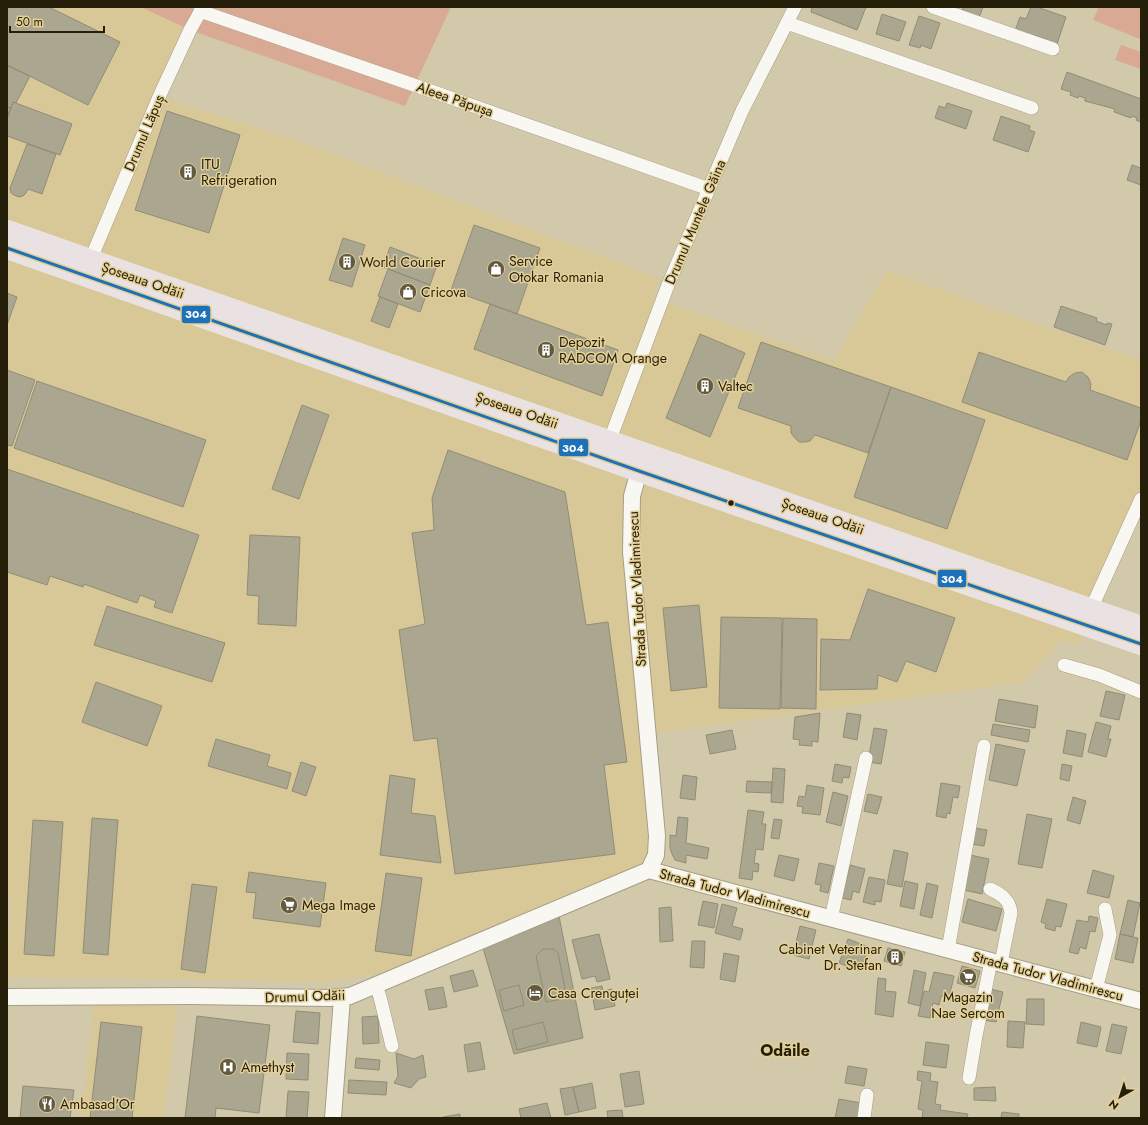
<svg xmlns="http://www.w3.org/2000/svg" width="1148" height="1125" viewBox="0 0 1148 1125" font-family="Jost,sans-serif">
	<rect width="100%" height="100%" fill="#d2c8aa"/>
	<!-- built -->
	<path fill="#d8c797" d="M7,7H141L190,30L159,97L291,138L659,278L653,298L834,361L887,271L1141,360V510L1078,645L1063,640L1023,682L657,733L666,856L378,974L340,980L324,982L7,977L11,900L7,898Z
		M94,1005L178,1006L164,1118H81Z"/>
	<!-- green -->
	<path fill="#daa994" d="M141,7H451L405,106L190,30Z
		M1099,7H1141V36L1140,39L1093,20Z
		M1121,45L1141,52V69L1115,60Z"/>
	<!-- building -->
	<path fill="#aba68f" stroke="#918d75" d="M7,7H49L120,42L88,105L7,65Z
		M812,7H866L857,30L811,12Z
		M963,7H983L979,18L962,12Z
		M1031,7H1037L1066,17L1057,44L1034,35L1033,38L1015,31L1020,17L1026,19Z
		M882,14L906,22L899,41L876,34Z
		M919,16L940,23L931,49L921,45L920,48L909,45Z
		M8,66L30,76L16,103L13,102L11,108L7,107V68Z
		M1067,72L1141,99V122L1136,120L1137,118L1132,116L1131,118L1114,112L1115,109L1085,101V98L1079,96L1078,98L1070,95L1071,92L1061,89Z
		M13,102L72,124L60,155L7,136V118Z
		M947,103L972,111L966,129L935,118L939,106L945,108Z
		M7,107L11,108L7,118Z
		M167,111L240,135L209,233L135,210Z
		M1001,116L1030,126L1029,130L1035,132L1028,152L993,140Z
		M27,144L56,154L42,194L28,189L26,193L23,196L19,197L14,195L11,193L10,188Z
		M1132,165L1141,168V185L1127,180Z
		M474,225L540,248L517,314L451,290Z
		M343,238L365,245L352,287L329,280Z
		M390,247L437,265L430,285L383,267Z
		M388,269L430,285L420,312L378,296Z
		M7,293L17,297L7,325Z
		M380,297L398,304L389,328L371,321Z
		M490,304L618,350L602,396L474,349Z
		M1061,306L1097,318L1096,321L1107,325V323L1112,324L1105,345L1054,327Z
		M700,334L745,353L710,437L666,418Z
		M761,342L891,387L868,453L815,435L810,441L805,442H799L795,438L791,433V426L738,408Z
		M979,352L1066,382L1069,377L1075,373L1082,372L1088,377L1091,384L1090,390L1141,408V420L1127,460L962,402Z
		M7,370L35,380L12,446L7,445Z
		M37,381L206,440L183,507L14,448Z
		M891,387L985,420L947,529L854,497Z
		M302,405L329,415L299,499L272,489Z
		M448,450L565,492L586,625L608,622L627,762L604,765L615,854L455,874L437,738L414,741L399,630L425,624L412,533L434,530L432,498Z
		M7,469L199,535L172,613L154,607L156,601L140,595L137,603L84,584L83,587L50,576L47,585L7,572Z
		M250,535L300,537L296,626L258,624L259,596L247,595Z
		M868,589L955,618L936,672L906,661L897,682L878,675L877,689L820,690L821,639L850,640Z
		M699,605L707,687L671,691L663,608Z
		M107,606L225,643L212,682L94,645Z
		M721,617L782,618L780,709L719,708Z
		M783,618L817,619L816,709L781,708Z
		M96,682L162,706L147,746L82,722Z
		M1106,691L1125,695L1119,720L1100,716Z
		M999,699L1038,706L1035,728L995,721Z
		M820,713L818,742L812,741V746L799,745L800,740L793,739L795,717Z
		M847,713L861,715L857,740L843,737Z
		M1096,722L1111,726L1108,739H1111L1106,757L1088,752Z
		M993,724L1030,730L1028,742L991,735Z
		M874,728L887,730L881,764L868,762Z
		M732,730L736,749L710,754L706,735Z
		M1067,730L1086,734L1082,757L1063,753Z
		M216,739L270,755L267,766L291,773L287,789L208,766Z
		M996,744L1025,750L1017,786L989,780Z
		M301,762L316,767L306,796L292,791Z
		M835,764L851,767L849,778L843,777L842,783L832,781Z
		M1062,764L1072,766L1069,781L1060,779Z
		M773,768L785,769L783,803L771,802Z
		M390,775L415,779L411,813L435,816L441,863L380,855Z
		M683,775L697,777L695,800L680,798Z
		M747,781L772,782L771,793L746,792Z
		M941,783L960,786L958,798L953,797L950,814L947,813L946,818L936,816Z
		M807,785L824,788L820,815L802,813L803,807L797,806L799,796L805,797Z
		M833,792L848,796L841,826L826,822Z
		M868,794L882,797L877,814L864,811Z
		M1073,797L1086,801L1080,824L1067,820Z
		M748,810L764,812L762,824H766L763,850L756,849L754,863L759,864L758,872L753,871L752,880L739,878Z
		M1027,814L1052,819L1042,868L1018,864Z
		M678,817L688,818L686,843L709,848L707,859L686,855V863L675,860L672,854L670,848V835L676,836Z
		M92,818L118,820L108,955L83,953Z
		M774,819L782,820L779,839L771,838Z
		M33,820L63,822L54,956L24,954Z
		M975,828L987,830L984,846L972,844Z
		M894,850L908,853L902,887L887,884Z
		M779,855L799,859L794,881L774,876Z
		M970,855L989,859L982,894L964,890Z
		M819,863L834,866L828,893L820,891L821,885L815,884Z
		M850,865L865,869L859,893L853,891L851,900L842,898Z
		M1093,870L1114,876L1109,898L1087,893Z
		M249,872L326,883L320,927L253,918L256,893L246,892Z
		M386,873L422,878L411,956L375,951Z
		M869,877L885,880L881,902L875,901V905L863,902Z
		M905,881L918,884L914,909L900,906Z
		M927,883L938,886L932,918L920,915Z
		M192,884L217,887L205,973L181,969Z
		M968,899L1002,909L996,931L962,922Z
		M1047,899L1067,904L1061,927L1056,926L1055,931L1045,928L1046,924L1041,922Z
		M1128,900L1140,903L1133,937L1120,934Z
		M703,901L718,904L714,928L698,925Z
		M722,904L737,908L732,926L743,929L740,940L715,933Z
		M671,907L673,941L660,942L659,908Z
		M559,916L583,1038L514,1054L483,948Z
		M1089,916L1098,918L1095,932L1090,931L1086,949L1080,947L1078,954L1069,952L1077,920L1088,922Z
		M800,926L816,930L809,959L793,955Z
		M599,934L610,979L597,982L595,976L582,979L572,940Z
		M1120,934L1138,938L1133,963L1115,959Z
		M848,939L869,947L860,971L839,963Z
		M692,941H705L704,968L690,967Z
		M888,948L905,952L901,966L884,961Z
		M543,949H553L558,953L567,998L546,1002L536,956Z
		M724,953L739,956L735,982L720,979Z
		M962,966L980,971L975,988L957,983Z
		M473,970L478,986L454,992L450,976Z
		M914,970L926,973L920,1006L908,1003Z
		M934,972L954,976L949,998L941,996L939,1005L933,1003L930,1018L918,1016L924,991L929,992Z
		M878,978L886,979L885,991L896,992L893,1017L875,1014Z
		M519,985L524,1005L504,1011L499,990Z
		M602,986L603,991L612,989L615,1006L595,1010L591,988Z
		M443,987L447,1007L429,1010L425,990Z
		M990,989L1003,992L996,1022L983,1020Z
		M1027,999H1044V1025L1026,1024Z
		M296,1011L320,1013L318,1044L293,1042Z
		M197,1016L270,1025L259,1113L216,1108L215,1118H185Z
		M378,1016L379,1043L363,1044L362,1017Z
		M1008,1021L1025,1022L1023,1048L1007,1047Z
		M101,1022L142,1027L132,1118H90Z
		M543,1022L548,1042L517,1050L512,1030Z
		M1081,1022L1101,1027L1097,1047L1077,1043Z
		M1112,1024L1127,1027L1121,1054L1106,1051Z
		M480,1042L485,1069L468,1072L464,1045Z
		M926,1042L949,1045L946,1068L923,1065Z
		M287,1053L309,1054L308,1080L286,1079Z
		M396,1053L414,1059L423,1055L426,1077L419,1079L411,1088L394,1083L398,1076Z
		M356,1058L380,1060L379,1070L355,1068Z
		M848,1066L867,1069L864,1086L845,1083Z
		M639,1071L644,1104L625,1107L620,1074Z
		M918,1071L931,1073L930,1081L938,1082L935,1104L941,1105L940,1110L968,1114L967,1118H922L923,1110L918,1109L922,1081L917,1080Z
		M349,1080L387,1082L386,1095L348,1093Z
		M592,1083L596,1108L579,1112L573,1087Z
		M23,1086L74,1090L70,1118H20Z
		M573,1087L579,1112L565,1115L560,1089Z
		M995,1087L996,1101L974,1100V1088Z
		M288,1091L309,1092L307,1118H286Z
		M839,1099L861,1103L858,1118H835Z
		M547,1103L551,1118H521L519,1109Z
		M622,1110L623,1118H608L607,1111Z
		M1002,1112L1019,1114V1118H1001Z
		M460,1114V1118H443V1117Z"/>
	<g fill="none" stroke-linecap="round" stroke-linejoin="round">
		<defs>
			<path id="minor" d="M933,7L1053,49
				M200,11L431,91L709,189
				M787,23L1032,108
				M90,261L159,97L190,30L203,7
				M609,442L668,285L742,111L795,7
				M1091,609L1141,499
				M1064,665L1099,675L1141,692
				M990,889C1001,894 1010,900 1011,913L1001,963
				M831,919L866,758
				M948,950L984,746
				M376,985L380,997L392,1046
				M1096,989L1110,935L1105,909
				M969,1078L976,1036L991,961
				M864,1118L867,1095"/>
			<path id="tertiary" d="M639,471L632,496L631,552L657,836L656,855L649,870
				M649,870L1141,1001
				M7,997L191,996L329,998L350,996L649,870
				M333,1118L342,998"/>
			<path id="primary" d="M7,231L1141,627
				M7,248L639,471L1141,644"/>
		</defs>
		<!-- minor casing -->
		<use href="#minor" stroke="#a59e86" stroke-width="14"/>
		<!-- tertiary casing -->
		<use href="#tertiary" stroke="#a59e86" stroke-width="18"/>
		<!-- primary casing -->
		<use href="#primary" stroke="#ebe6d9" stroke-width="22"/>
		<!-- minor -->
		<use href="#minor" stroke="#f8f7f2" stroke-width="13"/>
		<!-- tertiary -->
		<use href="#tertiary" stroke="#f8f7f2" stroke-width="16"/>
		<!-- primary -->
		<use href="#primary" stroke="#eae1e3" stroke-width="21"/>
		<defs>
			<path id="bus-1" d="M7,248L639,471L1141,644"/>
		</defs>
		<!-- bus-1 casing -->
		<use href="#bus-1" stroke="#e3d099" stroke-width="6"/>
		<!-- bus-1 -->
		<use href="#bus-1" stroke="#1d71b8" stroke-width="3"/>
	</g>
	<!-- icons -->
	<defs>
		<symbol id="building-disc" viewBox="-11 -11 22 22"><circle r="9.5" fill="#625a41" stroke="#e3d099"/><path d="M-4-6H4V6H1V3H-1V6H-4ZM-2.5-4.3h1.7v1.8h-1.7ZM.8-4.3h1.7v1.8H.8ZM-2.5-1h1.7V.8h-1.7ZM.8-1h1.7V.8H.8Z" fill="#fff"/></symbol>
		<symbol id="shop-disc" viewBox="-11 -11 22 22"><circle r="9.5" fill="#625a41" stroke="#e3d099"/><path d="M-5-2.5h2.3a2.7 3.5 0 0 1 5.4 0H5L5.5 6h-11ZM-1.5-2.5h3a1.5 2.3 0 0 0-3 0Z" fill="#fff"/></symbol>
		<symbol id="supermarket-disc" viewBox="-11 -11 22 22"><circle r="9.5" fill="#625a41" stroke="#e3d099"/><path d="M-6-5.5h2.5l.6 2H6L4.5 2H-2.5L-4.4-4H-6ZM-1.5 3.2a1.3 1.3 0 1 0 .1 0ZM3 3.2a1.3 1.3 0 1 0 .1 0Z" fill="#fff"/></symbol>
		<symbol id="hotel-disc" viewBox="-11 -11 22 22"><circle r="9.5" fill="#625a41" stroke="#e3d099"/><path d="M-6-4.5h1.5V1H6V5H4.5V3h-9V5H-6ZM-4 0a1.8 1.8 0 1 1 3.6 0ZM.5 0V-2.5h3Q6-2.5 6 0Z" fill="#fff"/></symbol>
		<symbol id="hospital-disc" viewBox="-11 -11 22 22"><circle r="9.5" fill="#625a41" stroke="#e3d099"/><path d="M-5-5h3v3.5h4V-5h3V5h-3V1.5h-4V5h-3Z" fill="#fff"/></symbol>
		<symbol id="restaurant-disc" viewBox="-11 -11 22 22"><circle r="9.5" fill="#625a41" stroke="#e3d099"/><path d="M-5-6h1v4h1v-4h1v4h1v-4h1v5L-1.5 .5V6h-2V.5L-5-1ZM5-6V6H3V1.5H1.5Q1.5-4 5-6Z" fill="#fff"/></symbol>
	</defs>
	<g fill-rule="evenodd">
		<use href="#building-disc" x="178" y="162" width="20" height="20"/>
		<use href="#building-disc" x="337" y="252" width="20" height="20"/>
		<use href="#shop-disc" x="486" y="259" width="20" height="20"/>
		<use href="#shop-disc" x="398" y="282" width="20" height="20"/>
		<use href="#building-disc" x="536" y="340" width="20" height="20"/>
		<use href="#building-disc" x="695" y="376" width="20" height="20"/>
		<use href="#supermarket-disc" x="279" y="895" width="20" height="20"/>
		<use href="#building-disc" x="885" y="947" width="20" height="20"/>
		<use href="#supermarket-disc" x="958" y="967" width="20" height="20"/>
		<use href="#hotel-disc" x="525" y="983" width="20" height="20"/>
		<use href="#hospital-disc" x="218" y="1057" width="20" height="20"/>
		<use href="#restaurant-disc" x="37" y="1094" width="20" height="20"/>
	</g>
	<!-- markers -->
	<circle fill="#251e08" stroke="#e3d099" stroke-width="1.5" cx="731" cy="503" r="3.5"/>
	<g text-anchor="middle" stroke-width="3" stroke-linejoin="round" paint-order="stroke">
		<!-- street labels -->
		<g font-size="14" fill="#251e08" stroke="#e3d099">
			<text transform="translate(455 99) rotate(19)" y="5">Aleea Păpușa</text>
			<text transform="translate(144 133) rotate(-67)" y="5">Drumul Lăpuș</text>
			<text transform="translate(695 222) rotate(-67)" y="5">Drumul Muntele Găina</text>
			<text transform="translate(143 280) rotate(19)" y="5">Șoseaua Odăii</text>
			<text transform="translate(517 410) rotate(19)" y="5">Șoseaua Odăii</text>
			<text transform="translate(823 516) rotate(19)" y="5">Șoseaua Odăii</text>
			<text transform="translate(637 589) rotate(-93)" y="5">Strada Tudor Vladimirescu</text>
			<text transform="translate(735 893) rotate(15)" y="5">Strada Tudor Vladimirescu</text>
			<text transform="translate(1048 976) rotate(15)" y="5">Strada Tudor Vladimirescu</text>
			<text transform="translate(305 996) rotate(-2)" y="5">Drumul Odăii</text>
		</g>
		<!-- poi labels -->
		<g font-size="14" fill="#251e08" stroke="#e3d099" text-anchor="start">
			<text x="201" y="169">ITU<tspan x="201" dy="16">Refrigeration</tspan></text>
			<text x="509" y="266">Service<tspan x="509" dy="16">Otokar Romania</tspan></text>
			<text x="360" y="267">World Courier</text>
			<text x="421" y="297">Cricova</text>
			<text x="559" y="347">Depozit<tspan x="559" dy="16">RADCOM Orange</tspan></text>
			<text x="718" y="391">Valtec</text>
			<text x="302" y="910">Mega Image</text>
			<text x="882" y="954" text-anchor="end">Cabinet Veterinar<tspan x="882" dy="16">Dr. Stefan</tspan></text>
			<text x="548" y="998">Casa Crenguței</text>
			<text x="968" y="1002" text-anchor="middle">Magazin<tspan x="968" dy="16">Nae Sercom</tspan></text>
			<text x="241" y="1072">Amethyst</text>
			<text x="60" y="1109">Ambasad'Or</text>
		</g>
		<!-- quarter labels -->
		<g font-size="16" font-weight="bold" fill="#251e08" stroke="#e3d099">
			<text x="785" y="1056">Odăile</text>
		</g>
	</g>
	<g stroke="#e3d099" stroke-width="1.5">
		<rect x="181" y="305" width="30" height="19" rx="4" fill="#1d71b8"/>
		<rect x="558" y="438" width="31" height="19" rx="4" fill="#1d71b8"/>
		<rect x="937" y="569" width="30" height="19" rx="4" fill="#1d71b8"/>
	</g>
	<g font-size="11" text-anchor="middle" font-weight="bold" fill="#fff">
		<text x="196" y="318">304</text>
		<text x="573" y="452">304</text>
		<text x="952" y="583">304</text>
	</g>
	<!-- border -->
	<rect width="1148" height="1125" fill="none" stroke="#251e08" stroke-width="16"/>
	<!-- north arrow -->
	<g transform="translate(1120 1097) rotate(219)" stroke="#e3d099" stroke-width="3" paint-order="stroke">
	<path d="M0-3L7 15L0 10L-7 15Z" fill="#251e08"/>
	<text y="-6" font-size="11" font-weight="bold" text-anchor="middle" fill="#251e08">N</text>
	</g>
	<!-- scale -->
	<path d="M10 26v6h94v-6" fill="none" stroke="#251e08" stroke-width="2"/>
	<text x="16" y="26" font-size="12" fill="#251e08" stroke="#e3d099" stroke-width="3" paint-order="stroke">50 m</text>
</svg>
